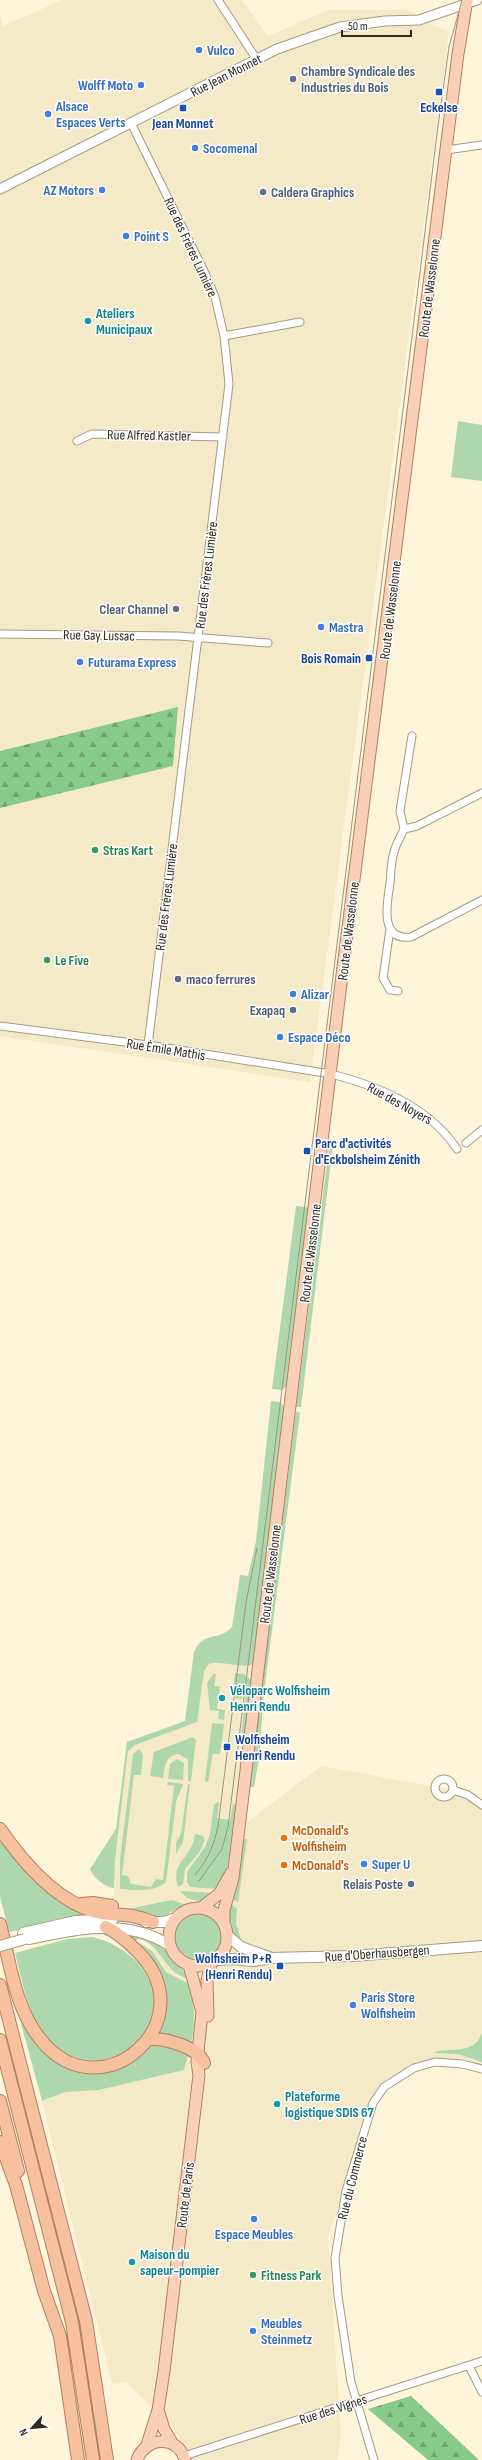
<svg xmlns="http://www.w3.org/2000/svg" width="482" height="2460" viewBox="0 0 482 2460" font-family="'Sofia Sans Condensed',sans-serif">
	<defs>
		<pattern id="forest-firs" width="22" height="20" patternUnits="userSpaceOnUse"><rect width="22" height="20" fill="#88ca87"/><path d="M5 1l3.5 6h-7zM16 11l3.5 6h-7z" fill="#70a46e"/></pattern>
	</defs>
	<rect width="100%" height="100%" fill="#fdf4d9"/>
	<!-- built -->
	<path fill="#f5eac7" d="M62,0H242L268,36L328,10H409L449,33L310,1082L0,1036V808L173,766L178,708L0,751V16L3,26Z
		M232,1627L258,1630L245,1822L249,1821L321,1766L453,1790L482,1805V2069L435,2062L414,2068L384,2087L364,2129L328,2237L341,2434L337,2460H192L170,2424L126,2382L112,2384L42,2101L65,2092L99,2090L184,2070L189,1984L166,1972L152,1951L161,1935V1918L152,1914L106,1911L114,1901V1888H108L92,1874L90,1869L116,1829L127,1742L185,1721L194,1652L197,1646L201,1640L223,1635Z"/>
	<!-- green -->
	<path fill="#afd7ae" d="M458,421L482,425V481L451,477Z
		M330,1140H332V1152L301,1407H296Z
		M296,1206L311,1208L287,1386L282,1390L272,1389Z
		M271,1401L280,1402L285,1408L254,1663C246,1670 221,1660 209,1664L204,1671L197,1722L135,1745L128,1751L115,1860L114,1888C106,1887 93,1878 90,1869L116,1829L127,1742L185,1721L194,1652C204,1630 219,1642 232,1627L240,1575L248,1576L256,1541Z
		M296,1411L300,1413L264,1692L259,1759L254,1787H249Z
		M235,1673L244,1674L251,1680L245,1736L241,1735L246,1693L242,1692V1699L235,1698L236,1691H233Z
		M213,1674H216L214,1686L220,1687L217,1709L225,1710L224,1720L218,1719L219,1711L210,1710L207,1683Z
		M212,1723L224,1724L220,1754H213L208,1782L205,1781Z
		M193,1737L196,1740L191,1781H188V1760L179,1754C165,1755 165,1767 163,1778L150,1776L154,1752Z
		M139,1749L143,1755L141,1775H134L122,1875L128,1876L131,1884L151,1887L156,1879L163,1880L174,1786L167,1785L168,1782L183,1784L176,1802L166,1882C153,1893 136,1890 120,1889V1860L133,1754Z
		M177,1759L184,1763L183,1780L168,1779L170,1764Z
		M188,1784L190,1785L183,1842L176,1854V1843L181,1833Z
		M219,1802L217,1818L230,1820L233,1804L237,1805C234,1834 233,1863 218,1889L190,1887L187,1882V1872L205,1847L210,1834L214,1804Z
		M195,1834L203,1836L205,1840L199,1853L185,1869L183,1884L178,1887C170,1861 192,1859 195,1834Z
		M242,1839H247L238,1902L233,1899Z
		M0,1841L28,1872L106,1915L65,1918L9,1932L0,1896Z
		M180,1891L213,1893L202,1902L187,1898Z
		M172,1900L184,1904L161,1918L152,1914L106,1911L107,1908L128,1909Z
		M231,1904L237,1909L236,1924L241,1939L240,1943C230,1932 228,1918 231,1904Z
		M175 1937a23 23 0 1 1 46 0a23 23 0 1 1-46 0Z
		M123,1932L144,1935L162,1946L170,1959L186,1972L190,1979C162,1973 163,1945 139,1939L132,1942Z
		M92,1937C110,1941 124,1949 137,1962C192,2021 99,2103 45,2035C27,2012 22,1980 15,1953L67,1939Z
		M140,1943L152,1951L166,1972L189,1984C198,2020 194,2036 184,2070L99,2090L65,2092L42,2101L16,2005C25,2024 32,2043 48,2056C98,2099 172,2052 165,1990C163,1972 148,1958 137,1944Z
		M482,2033V2062L458,2054L432,2053C449,2046 473,2057 482,2033Z"/>
	<!-- forest -->
	<path fill="url(#forest-firs)" d="M178,707L173,766L0,808V751Z
		M411,2396L479,2460H428L368,2409Z"/>
	<g fill="none" stroke-linecap="round" stroke-linejoin="round">
		<defs>
			<path id="minor" d="M218,0L257,60
				M131,123L204,271L215,297L224,336L229,384L148,1045
				M446,150L482,145
				M224,336L300,322
				M77,441L92,434L223,437
				M0,634L178,636L268,643
				M412,736L400,811L404,829L417,826L482,793
				M404,829C401,836 396,844 394,852C391,861 391,873 390,883C387,903 379,941 411,937L482,900
				M390,929L383,978L390,990L398,991
				M0,1026L148,1045L331,1074C379,1086 429,1107 457,1149
				M466,1143L482,1130
				M435 1788a9 9 0 1 1 18 0a9 9 0 1 1-18 0Z
				M453,1790L468,1795L482,1805
				M469,2366L482,2392
				M184,2456L482,2361
				M374,2460L351,2382L338,2296L335,2258L346,2191L373,2103L384,2087L414,2068L435,2062L462,2064L482,2069"/>
			<path id="tertiary" d="M0,189L277,49L340,27L385,21L419,20L477,0"/>
			<path id="secondary" d="M146,1922H164L176,1918
				M23,1933L76,1921L113,1919
				M227,1935L241,1947L269,1957
				M29,1939C76,1929 127,1918 169,1945
				M216,1960L233,1959L253,1961L271,1958L353,1956L482,1946"/>
			<path id="primary" d="M169 1937a29 29 0 1 1 58 0a29 29 0 1 1-58 0Z
				M201,1908L220,1893L231,1873
				M224,1924V1910L233,1878L342,975L458,54L467,0
				M208,2016L207,1981L211,1963
				M158,2410L164,2429L173,2444
				M147,2445L158,2410L164,2371L199,2075L197,2062L202,2012L189,1965
				M137,2460C145,2437 178,2434 185,2460"/>
			<path id="trunk" d="M0,1829C22,1861 56,1901 96,1912C108,1915 120,1914 132,1916C139,1917 146,1920 153,1922
				M81,1904L93,1903L112,1906
				M0,1924C10,1962 15,2009 41,2040C101,2115 208,2020 137,1951C127,1941 118,1933 106,1927
				M0,1985L86,2321L107,2460
				M149,2039C165,2038 198,2047 204,2063
				M0,2040L72,2322L93,2460
				M0,2101L18,2171
				M0,2142L16,2185L44,2291L60,2336L78,2460"/>
		</defs>
		<!-- minor casing -->
		<use href="#minor" stroke="#a39b82" stroke-width="9"/>
		<!-- tertiary casing -->
		<use href="#tertiary" stroke="#a39b82" stroke-width="11"/>
		<!-- secondary casing -->
		<use href="#secondary" stroke="#a39b82" stroke-width="12"/>
		<!-- primary casing -->
		<use href="#primary" stroke="#af8162" stroke-width="13"/>
		<!-- trunk casing -->
		<use href="#trunk" stroke="#af8162" stroke-width="14"/>
		<!-- minor -->
		<use href="#minor" stroke="#fff" stroke-width="7"/>
		<!-- tertiary -->
		<use href="#tertiary" stroke="#fff" stroke-width="9"/>
		<!-- secondary -->
		<use href="#secondary" stroke="#fff" stroke-width="10"/>
		<!-- primary -->
		<use href="#primary" stroke="#f9d0b6" stroke-width="11"/>
		<!-- trunk -->
		<use href="#trunk" stroke="#f7c09e" stroke-width="12"/>
		<!-- tram -->
		<path stroke="#9c9683" stroke-width="1" d="M195,1875C208,1860 214,1845 218,1826L246,1602L257,1548
			M199,1881L222,1849L228,1827L438,126L449,47L462,0"/>
		<defs>
			<path id="secondary-bridge" d="M0,1946L25,1939"/>
		</defs>
		<!-- secondary-bridge casing -->
		<use href="#secondary-bridge" stroke="#a39b82" stroke-width="12" stroke-linecap="butt"/>
		<!-- secondary-bridge -->
		<use href="#secondary-bridge" stroke="#fff" stroke-width="10"/>
	</g>
	<!-- markers -->
	<g fill="#3f7fe0" stroke="#fff" stroke-width="1.5">
		<circle cx="199" cy="50" r="4"/>
		<circle cx="141" cy="85" r="4"/>
		<circle cx="48" cy="114" r="4"/>
		<circle cx="195" cy="148" r="4"/>
		<circle cx="102" cy="190" r="4"/>
		<circle cx="126" cy="236" r="4"/>
		<circle cx="321" cy="627" r="4"/>
		<circle cx="80" cy="662" r="4"/>
		<circle cx="293" cy="994" r="4"/>
		<circle cx="280" cy="1037" r="4"/>
		<circle cx="364" cy="1864" r="4"/>
		<circle cx="353" cy="2005" r="4"/>
		<circle cx="254" cy="2219" r="4"/>
		<circle cx="253" cy="2331" r="4"/>
	</g>
	<g fill="#5c6f8a" stroke="#fff" stroke-width="1.5">
		<circle cx="293" cy="79" r="4"/>
		<circle cx="263" cy="192" r="4"/>
		<circle cx="176" cy="609" r="4"/>
		<circle cx="178" cy="979" r="4"/>
		<circle cx="293" cy="1010" r="4"/>
		<circle cx="411" cy="1884" r="4"/>
	</g>
	<g fill="#1a4fb4" stroke="#fff" stroke-width="1.5">
		<rect x="435" y="88" width="8" height="8" rx="2"/>
		<rect x="179" y="104" width="8" height="8" rx="2"/>
		<rect x="365" y="654" width="8" height="8" rx="2"/>
		<rect x="303" y="1147" width="8" height="8" rx="2"/>
		<rect x="223" y="1743" width="8" height="8" rx="2"/>
		<rect x="276" y="1962" width="8" height="8" rx="2"/>
	</g>
	<g fill="#0f9aa8" stroke="#fff" stroke-width="1.5">
		<circle cx="88" cy="321" r="4"/>
		<circle cx="222" cy="1698" r="4"/>
		<circle cx="277" cy="2104" r="4"/>
		<circle cx="132" cy="2262" r="4"/>
	</g>
	<g fill="#2e9e5b" stroke="#fff" stroke-width="1.5">
		<circle cx="95" cy="850" r="4"/>
		<circle cx="47" cy="960" r="4"/>
		<circle cx="253" cy="2275" r="4"/>
	</g>
	<g fill="#e8710a" stroke="#fff" stroke-width="1.5">
		<circle cx="284" cy="1838" r="4"/>
		<circle cx="284" cy="1865" r="4"/>
	</g>
	<g text-anchor="middle" stroke-width="3" stroke-linejoin="round" paint-order="stroke">
		<!-- shop labels -->
		<g font-size="14" font-weight="bold" fill="#366cbe" stroke="#fff" text-anchor="start">
			<text x="207" y="55">Vulco</text>
			<text x="133" y="90" text-anchor="end">Wolff Moto</text>
			<text x="56" y="111">Alsace<tspan x="56" dy="16">Espaces Verts</tspan></text>
			<text x="203" y="153">Socomenal</text>
			<text x="94" y="195" text-anchor="end">AZ Motors</text>
			<text x="134" y="241">Point S</text>
			<text x="329" y="632">Mastra</text>
			<text x="88" y="667">Futurama Express</text>
			<text x="301" y="999">Alizar</text>
			<text x="288" y="1042">Espace Déco</text>
			<text x="372" y="1869">Super U</text>
			<text x="361" y="2002">Paris Store<tspan x="361" dy="16">Wolfisheim</tspan></text>
			<text x="254" y="2239" text-anchor="middle">Espace Meubles</text>
			<text x="261" y="2328">Meubles<tspan x="261" dy="16">Steinmetz</tspan></text>
		</g>
		<!-- service labels -->
		<g font-size="14" font-weight="bold" fill="#4e5e75" stroke="#fff" text-anchor="start">
			<text x="301" y="76">Chambre Syndicale des<tspan x="301" dy="16">Industries du Bois</tspan></text>
			<text x="271" y="197">Caldera Graphics</text>
			<text x="168" y="614" text-anchor="end">Clear Channel</text>
			<text x="186" y="984">maco ferrures</text>
			<text x="285" y="1015" text-anchor="end">Exapaq</text>
			<text x="403" y="1889" text-anchor="end">Relais Poste</text>
		</g>
		<!-- street labels -->
		<g font-size="14" fill="#2d2a20" stroke="#fff">
			<text transform="translate(226 75) rotate(-27)" y="5">Rue Jean Monnet</text>
			<text transform="translate(191 247) rotate(65)" y="5">Rue des Frères Lumière</text>
			<text transform="translate(429 288) rotate(-83)" y="5">Route de Wasselonne</text>
			<text transform="translate(149 435) rotate(1)" y="5">Rue Alfred Kastler</text>
			<text transform="translate(206 575) rotate(-83)" y="5">Rue des Frères Lumière</text>
			<text transform="translate(390 610) rotate(-83)" y="5">Route de Wasselonne</text>
			<text transform="translate(99 635) rotate(1)" y="5">Rue Gay Lussac</text>
			<text transform="translate(166 897) rotate(-83)" y="5">Rue des Frères Lumière</text>
			<text transform="translate(348 931) rotate(-83)" y="5">Route de Wasselonne</text>
			<text transform="translate(166 1049) rotate(9)" y="5">Rue Émile Mathis</text>
			<text transform="translate(400 1103) rotate(29)" y="5">Rue des Noyers</text>
			<text transform="translate(310 1253) rotate(-83)" y="5">Route de Wasselonne</text>
			<text transform="translate(270 1574) rotate(-83)" y="5">Route de Wasselonne</text>
			<text transform="translate(377 1953) rotate(-4)" y="5">Rue d'Oberhausbergen</text>
			<text transform="translate(352 2178) rotate(-76)" y="5">Rue du Commerce</text>
			<text transform="translate(185 2195) rotate(-83)" y="5">Route de Paris</text>
			<text transform="translate(333 2409) rotate(-18)" y="5">Rue des Vignes</text>
		</g>
		<!-- transit labels -->
		<g font-size="14" font-weight="bold" fill="#164399" stroke="#fff">
			<text x="439" y="112">Eckelse</text>
			<text x="183" y="128">Jean Monnet</text>
			<text x="361" y="663" text-anchor="end">Bois Romain</text>
			<text x="315" y="1148" text-anchor="start">Parc d'activités<tspan x="315" dy="16">d'Eckbolsheim Zénith</tspan></text>
			<text x="235" y="1744" text-anchor="start">Wolfisheim<tspan x="235" dy="16">Henri Rendu</tspan></text>
			<text x="272" y="1963" text-anchor="end">Wolfisheim P+R<tspan x="272" dy="16">(Henri Rendu)</tspan></text>
		</g>
		<!-- culture labels -->
		<g font-size="14" font-weight="bold" fill="#0d838f" stroke="#fff" text-anchor="start">
			<text x="96" y="318">Ateliers<tspan x="96" dy="16">Municipaux</tspan></text>
			<text x="230" y="1695">Véloparc Wolfisheim<tspan x="230" dy="16">Henri Rendu</tspan></text>
			<text x="285" y="2101">Plateforme<tspan x="285" dy="16">logistique SDIS 67</tspan></text>
			<text x="140" y="2259">Maison du<tspan x="140" dy="16">sapeur-pompier</tspan></text>
		</g>
		<!-- leisure labels -->
		<g font-size="14" font-weight="bold" fill="#27864d" stroke="#fff" text-anchor="start">
			<text x="103" y="855">Stras Kart</text>
			<text x="55" y="965">Le Five</text>
			<text x="261" y="2280">Fitness Park</text>
		</g>
		<!-- food labels -->
		<g font-size="14" font-weight="bold" fill="#c56008" stroke="#fff" text-anchor="start">
			<text x="292" y="1835">McDonald's<tspan x="292" dy="16">Wolfisheim</tspan></text>
			<text x="292" y="1870">McDonald's</text>
		</g>
	</g>
	<!-- north arrow -->
	<g transform="translate(32 2428) rotate(243)" stroke="#ffffff" stroke-width="3" paint-order="stroke">
	<path d="M0-3L7 15L0 10L-7 15Z" fill="#2d2a20"/>
	<text y="-6" font-size="11" font-weight="bold" text-anchor="middle" fill="#2d2a20">N</text>
	</g>
	<!-- scale -->
	<path d="M342 30v6h69v-6" fill="none" stroke="#2d2a20" stroke-width="2"/>
	<text x="348" y="30" font-size="12" fill="#2d2a20" stroke="#ffffff" stroke-width="3" paint-order="stroke">50 m</text>
</svg>
